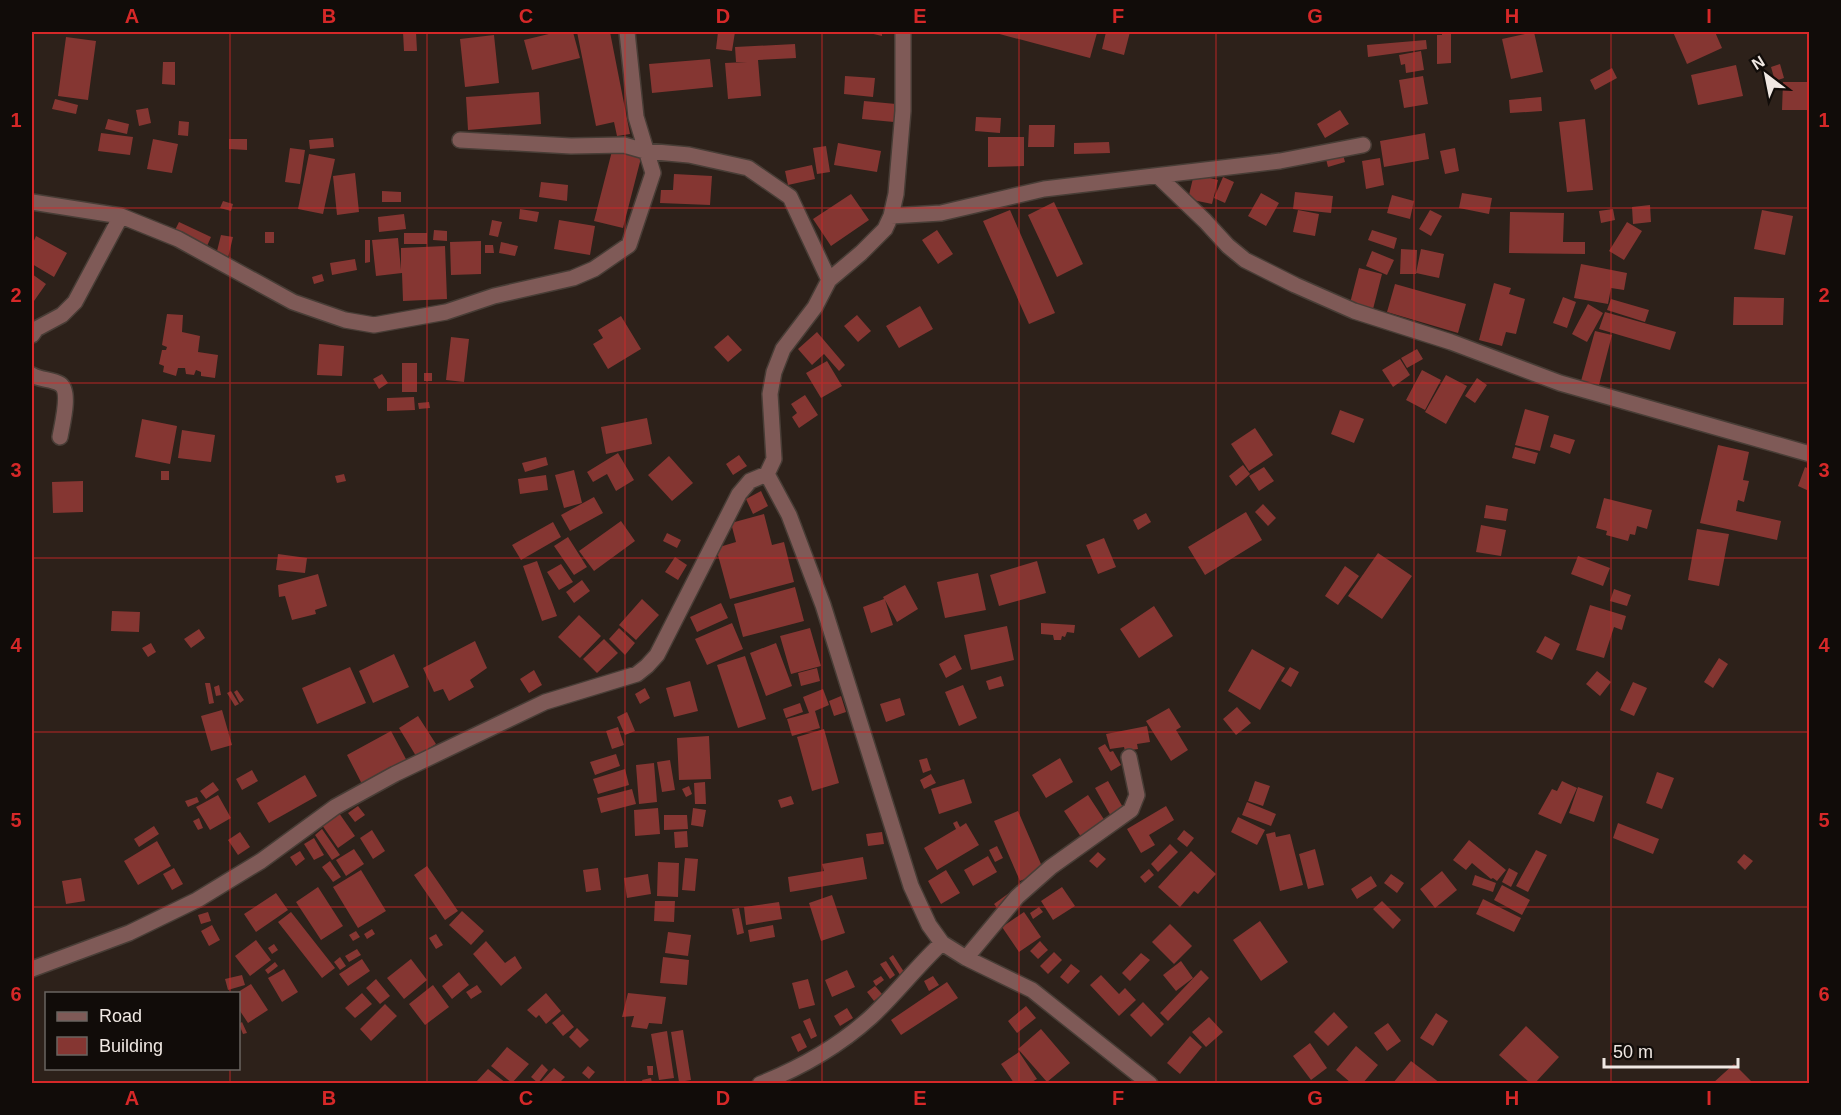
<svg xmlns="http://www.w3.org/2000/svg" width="1841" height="1115" viewBox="0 0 1841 1115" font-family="Arial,sans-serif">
	<rect width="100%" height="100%" fill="#2d211a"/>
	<!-- building -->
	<path fill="#853632" d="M403,32H416L417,51H404Z
		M557,32H573L580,58L532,70L524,40Z
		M577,32H610L630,134L617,136L614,122L596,126Z
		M718,32H735L732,51L716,49Z
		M865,32H882V36Z
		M992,32H1091L1097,33L1090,58Z
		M1106,32H1130L1124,55L1102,49Z
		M1442,32H1451V63L1437,64V35H1442Z
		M1534,32L1543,72L1511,79L1502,39Z
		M1673,32H1715L1722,48L1687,64Z
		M494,35L499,83L465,87L460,39Z
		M66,37L96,41L88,100L58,96Z
		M1426,40L1427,49L1368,57L1367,45Z
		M795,44L796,58L758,60L761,96L728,99L725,63L747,62H736L735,47Z
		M1421,51L1424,70L1406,73L1405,64L1401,65L1399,55Z
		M710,59L713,87L652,93L649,64Z
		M163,62H175V85L162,84Z
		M1780,64L1784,78L1775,81L1771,67Z
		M1736,65L1743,96L1698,105L1691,75Z
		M1612,68L1617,78L1595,90L1590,80Z
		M845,76L875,78L873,97L844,94Z
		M1423,76L1428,104L1404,108L1399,80Z
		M1783,82H1809V110H1782Z
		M539,92L541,124L468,130L466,97Z
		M1541,97L1542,111L1510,113L1509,100Z
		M55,99L78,105L76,114L52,109Z
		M864,101L896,104L894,122L862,119Z
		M148,108L151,123L139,126L136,110Z
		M1340,110L1349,124L1325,138L1317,124Z
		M976,117L1001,118L1000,133L975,131Z
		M108,119L129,124L127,134L105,129Z
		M1585,119L1593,190L1567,192L1559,122Z
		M179,121L189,122L188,136L178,135Z
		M1029,125H1055L1054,147H1028Z
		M101,133L133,137L130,155L98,151Z
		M1425,133L1429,159L1384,167L1380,141Z
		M988,137H1024V166L988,167Z
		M333,138L334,147L310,149L309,140Z
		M153,139L178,144L172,173L147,169Z
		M229,139H247V150L229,149Z
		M1109,142L1110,153L1074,154V143Z
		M838,143L881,151L877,172L834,165Z
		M826,146L830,172L817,174L813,148Z
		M290,148L305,150L300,184L285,182Z
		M1455,148L1459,171L1445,174L1440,151Z
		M612,151L641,158L623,228L594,221Z
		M1342,151L1345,162L1328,167L1325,155Z
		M309,154L335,159L323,214L298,209Z
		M1380,158L1384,185L1366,189L1362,161Z
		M812,165L815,179L788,185L785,171Z
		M355,173L359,212L337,215L333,176Z
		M674,174L712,176L710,205L660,203L661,190H673Z
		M1194,174L1218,180L1212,204L1188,199Z
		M1223,177L1234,182L1225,203L1214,198Z
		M541,182L568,185L567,201L539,197Z
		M382,191L401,192V202H382Z
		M1295,192L1333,196L1331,213L1293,209Z
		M1261,193L1279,203L1266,226L1248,216Z
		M1462,193L1492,198L1489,214L1459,208Z
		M851,194L869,220L831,246L813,219Z
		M1392,195L1414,201L1410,219L1387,213Z
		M223,201L233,204L231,211L220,208Z
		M1054,202L1083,264L1057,277L1028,215Z
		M1650,205L1651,222L1633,224L1632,207Z
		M520,209L539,212L537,222L519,219Z
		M1613,209L1615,220L1601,223L1599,211Z
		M1010,210L1055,313L1029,324L983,221Z
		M1298,210L1319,214L1315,236L1293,232Z
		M1430,210L1442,216L1431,236L1419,229Z
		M1762,210L1793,216L1785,255L1754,249Z
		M1510,212L1564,213L1563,242H1585V254L1509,253Z
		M404,214L406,229L379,232L378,217Z
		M492,220L502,222L498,237L489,235Z
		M559,220L595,226L590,255L554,249Z
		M179,222L211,237L207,246L174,232Z
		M1627,222L1642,231L1624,260L1609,251Z
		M434,230L447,231V241L433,240Z
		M937,230L953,254L938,264L922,240Z
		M1372,230L1397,238L1394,249L1368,240Z
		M265,232H274V243H265Z
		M404,233H427V244H404Z
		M221,235L233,237L228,258L216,255Z
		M36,236L67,253L54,277L32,264V245Z
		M398,238L401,270V248L445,246L447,299L403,301L402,273L376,276L372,240Z
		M365,240H370V262L365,263Z
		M481,241V274L451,275L450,242Z
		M501,242L518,246L515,256L499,253Z
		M485,245H493L494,253H485Z
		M1401,249L1417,250L1416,274H1400Z
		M1421,249L1444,254L1439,278L1416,273Z
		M1372,251L1394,260L1387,275L1366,266Z
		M355,259L357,270L332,275L330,263Z
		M1581,264L1627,273L1624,290L1611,288L1608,304L1574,298Z
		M1359,268L1382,274L1372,313L1349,307Z
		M32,274L46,284L34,301L32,299Z
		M322,274L324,281L314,284L312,277Z
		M1494,283L1511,288L1509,294L1525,299L1516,334L1506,332L1502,346L1479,340Z
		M1395,284L1466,304L1458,333L1387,312Z
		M1563,297L1576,302L1567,328L1553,323Z
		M1734,297L1784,298L1783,325H1733Z
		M1611,299L1649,310L1645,322L1607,310Z
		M1588,304L1603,313L1587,342L1572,334Z
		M920,306L933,329L899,348L886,326Z
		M1605,312L1676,332L1670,350L1599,329Z
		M167,314L183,315L182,332L200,336L198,352L218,355L215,378L201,376V372L196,370L194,375L186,374L185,368H178L176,376L163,372L164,366L159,364L162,350H166L167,347L162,345Z
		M857,315L871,331L858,342L844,326Z
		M621,316L641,349L608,369L593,344L603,338L598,330Z
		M1595,331L1612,335L1599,385L1581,381Z
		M817,332L845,365L839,371L824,354L812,365L798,349Z
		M728,335L742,350L728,362L714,347Z
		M451,337L469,339L464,382L446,380Z
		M319,344L344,346L342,376L317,375Z
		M1417,349L1423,359L1407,368L1401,358Z
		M1400,359L1410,375L1393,387L1382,370Z
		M827,361L842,386L821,398L806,373Z
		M402,363H417V392H402Z
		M1422,370L1441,380L1425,410L1406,400Z
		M424,373H432V381H424Z
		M382,374L388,383L379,389L373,379Z
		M1446,375L1467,386L1446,424L1425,412Z
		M1477,378L1487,385L1475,403L1465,396Z
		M805,395L818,415L799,428L792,417L797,413L791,404Z
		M414,397L415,410L387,411V398Z
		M429,402L430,408L419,409L418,403Z
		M1525,409L1549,416L1540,451L1515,445Z
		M1340,410L1364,419L1354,443L1331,434Z
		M647,418L652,444L606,454L601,427Z
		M142,419L177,426L170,464L135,457Z
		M1255,428L1273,455L1249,471L1231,444Z
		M182,430L215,435L211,462L178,458Z
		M1554,434L1575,440L1570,454L1550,447Z
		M1718,445L1749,452L1743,480L1749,481L1744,502L1738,500L1736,511L1781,521L1777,540L1700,523Z
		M1515,447L1538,453L1535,464L1512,458Z
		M618,453L634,480L616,491L607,474L593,482L587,472Z
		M739,455L747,466L733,475L726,464Z
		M669,456L693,483L672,501L648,475Z
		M546,457L548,465L525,472L522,463Z
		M1243,465L1250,474L1236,486L1229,476Z
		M1264,467L1274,481L1259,491L1249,476Z
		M1805,467L1809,469V491L1798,486Z
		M574,470L582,503L564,508L555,475Z
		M161,471H169V480H161Z
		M344,474L346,481L337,483L335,476Z
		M546,475L548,490L520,494L518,479Z
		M83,481V512L53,513L52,482Z
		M761,491L768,506L753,514L746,499Z
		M594,497L603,513L570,531L561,515Z
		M1604,498L1652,510L1647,529L1637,526L1635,535L1630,534L1628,541L1606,535L1607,531L1596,528Z
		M1263,504L1276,518L1268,526L1255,512Z
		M1486,505L1508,509L1506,521L1484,518Z
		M1246,512L1262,540L1205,575L1188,547Z
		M1146,513L1151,522L1138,530L1133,520Z
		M764,514L772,545L784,542L794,582L730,599L716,548L736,542L731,523Z
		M621,521L635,541L594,571L579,551Z
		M553,522L561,537L521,560L512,545Z
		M1481,525L1506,530L1501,556L1476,552Z
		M1697,529L1729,534L1719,586L1688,580Z
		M667,533L681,540L677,548L663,541Z
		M568,537L587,567L574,575L554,546Z
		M1104,538L1116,567L1098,574L1086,545Z
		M1378,553L1412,576L1382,619L1348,596Z
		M278,554L307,558L305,573L276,570Z
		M1578,556L1610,568L1603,586L1571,574Z
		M675,557L687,565L678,580L665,572Z
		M537,561L557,616L542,621L523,566Z
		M1037,561L1046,593L999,606L990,575Z
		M561,564L573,582L559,590L547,572Z
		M1345,566L1359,576L1338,605L1325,596Z
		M978,573L986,610L945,618L937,582Z
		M318,574L327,606L315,610L316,614L292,620L285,596L279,597L278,585Z
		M582,580L590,591L574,603L566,592Z
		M905,585L918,609L897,622L885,600L893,625L871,633L863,607L884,599L883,597Z
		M795,587L804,621L743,637L734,604Z
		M1614,589L1631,595L1627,606L1610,601Z
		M642,599L659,615L636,640L619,625Z
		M721,603L728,618L697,632L690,617Z
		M1590,605L1626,616L1622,630L1614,627L1604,658L1576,650Z
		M1154,606L1173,636L1139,658L1120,629Z
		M112,611L140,612L139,632L111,631Z
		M579,615L601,636L580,658L558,637Z
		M732,623L743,649L707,665L695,639Z
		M1041,623L1075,625L1074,633L1067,632L1065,637L1062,636L1061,640H1054L1053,635L1041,634Z
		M1007,626L1014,660L971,670L964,635Z
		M619,628L635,643L625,655L609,639Z
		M810,628L821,666L791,674L780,636Z
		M199,629L205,638L191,648L184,639Z
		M1545,636L1560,644L1552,660L1536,652Z
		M604,639L618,653L597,673L583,659Z
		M475,641L487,668L470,680L474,687L449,701L443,689L434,692L423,668Z
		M151,643L156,652L148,657L142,648Z
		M776,643L792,686L766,696L750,653Z
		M1252,649L1285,668L1260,710L1228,691Z
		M394,654L409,687L373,703L359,671Z
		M955,655L962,669L946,678L939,664Z
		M745,656L766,719L738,728L717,665Z
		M1719,658L1728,664L1713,688L1704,682Z
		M350,667L366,703L317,724L302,688Z
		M1290,667L1299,672L1291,687L1281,681Z
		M817,668L820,681L801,686L798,673Z
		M534,670L542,685L529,693L520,679Z
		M1597,671L1611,682L1600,696L1586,684Z
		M1001,676L1004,686L989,690L986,681Z
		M690,681L698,711L674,717L666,688Z
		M1633,682L1647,688L1634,716L1620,710Z
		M205,683H210L214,703L209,704Z
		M219,685L221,695L216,696L214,687Z
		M963,685L977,718L959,726L945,692Z
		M645,688L650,698L640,704L635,694Z
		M823,689L829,705L815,711L820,728L792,736L787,719L809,713L803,697Z
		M237,690L244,700L240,703L234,692Z
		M231,691L239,704L235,706L227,693Z
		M841,696L846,712L834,716L829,701Z
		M900,698L905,715L886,722L880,704Z
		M800,703L803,712L786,718L783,709Z
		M1237,707L1251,723L1236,735L1223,719Z
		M1169,708L1181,727L1176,730L1188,750L1171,761L1146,721Z
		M222,710L232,745L211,751L201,716Z
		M627,712L635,731L625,735L617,717Z
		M418,716L436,744L416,756L399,728Z
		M1147,726L1150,742L1137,744L1138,749L1125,751L1124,747L1110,749L1106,734Z
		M618,727L624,745L612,749L606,731Z
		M824,729L839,783L812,791L797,737Z
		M391,731L407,761L362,784L347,755Z
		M709,736L711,779L679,780L677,738Z
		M1105,744L1110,752L1113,751L1121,765L1111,771L1098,748Z
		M616,754L620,766L595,775L590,762Z
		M927,758L931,770L923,773L919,760Z
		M1060,758L1073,782L1046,798L1032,775Z
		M670,760L675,790L662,792L657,762Z
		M654,763L657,802L639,804L636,765Z
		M625,769L629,785L598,794L593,779Z
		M252,770L258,781L242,790L236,779Z
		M1657,772L1674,778L1662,809L1646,803Z
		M931,774L936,783L924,789L920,780Z
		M305,775L317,796L269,823L257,803Z
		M964,779L972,803L939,814L931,789Z
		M1108,781L1125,811L1112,818L1095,788Z
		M1255,781L1270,786L1263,806L1248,801Z
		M1562,781L1577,788L1561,824L1538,814L1552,789L1557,791Z
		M213,782L219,790L206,799L200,791Z
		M705,782L706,804H695L694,783Z
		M689,786L692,794L686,797L682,789Z
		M1578,787L1603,796L1594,822L1569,813Z
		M632,789L636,804L601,813L597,798Z
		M218,795L231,818L210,830L196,807Z
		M1088,795L1107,824L1083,840L1064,811Z
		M791,796L794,804L781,808L778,800Z
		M197,797L199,802L188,807L185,801Z
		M1247,802L1276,814L1271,826L1242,815Z
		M358,806L365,815L355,822L348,813Z
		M1166,806L1174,820L1149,835L1155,845L1141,853L1127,829Z
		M658,808L660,834L635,836L634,810Z
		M693,808L706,810L703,827L691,825Z
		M1018,811L1044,871L1020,881L994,821Z
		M339,813L355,836L338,848L322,825Z
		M664,815H687L688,829L664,830Z
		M1238,817L1265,830L1257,845L1231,832Z
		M199,818L203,828L198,830L193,821Z
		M957,821L960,827L966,823L979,845L937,870L924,848L956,829L953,823Z
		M1618,823L1659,839L1653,854L1613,838Z
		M154,826L159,834L139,847L134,839Z
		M322,829L340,855L332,860L315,835Z
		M372,830L385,851L373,859L360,838Z
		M1184,830L1194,838L1187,847L1177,839Z
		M687,831L688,847L675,848L674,832Z
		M240,832L250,847L238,855L228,840Z
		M882,832L884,844L868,846L866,834Z
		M1275,832L1276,837L1290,834L1303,885L1280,891L1266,834Z
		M314,838L324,855L314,860L304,844Z
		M1469,840L1506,870L1497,881L1493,878L1491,879L1472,863L1466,870L1453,860Z
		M157,841L171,866L138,885L124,861Z
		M1170,844L1178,852L1158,872L1151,864Z
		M997,846L1003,858L995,862L989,850Z
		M354,849L364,864L346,876L336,860Z
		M1315,849L1324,885L1308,889L1299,854Z
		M1536,850L1547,855L1528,892L1516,886Z
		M300,851L305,859L296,866L290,857Z
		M1191,851L1216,874L1198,894L1194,891L1180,907L1158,887Z
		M1098,852L1106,859L1097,868L1089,861Z
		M1744,854L1753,861L1745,870L1737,862Z
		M988,856L997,872L973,886L964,870Z
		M863,857L867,879L790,892L788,877L824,871L822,864Z
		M685,858L698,859L695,891L682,890Z
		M330,861L341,877L333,882L322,867Z
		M658,862L679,863L678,897L657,896Z
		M427,866L458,911L445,920L414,875Z
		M174,868L183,884L172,890L163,874Z
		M598,868L601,890L586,892L583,870Z
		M1509,868L1518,873L1511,887L1502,882Z
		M1149,869L1154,875L1145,883L1140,877Z
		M361,870L386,911L358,928L333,887Z
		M946,870L960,893L941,904L928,881Z
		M1442,871L1457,890L1435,908L1420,889Z
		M648,874L651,894L627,898L624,878Z
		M1391,874L1404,883L1397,893L1384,883Z
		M1475,875L1496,883L1493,892L1472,885Z
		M1371,876L1377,886L1357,899L1351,889Z
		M81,878L85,901L66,904L62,881Z
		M1502,885L1530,900L1522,915L1494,900Z
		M318,887L343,926L321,940L296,902Z
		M1062,887L1075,906L1053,920L1041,901Z
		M276,893L288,910L256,932L244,914Z
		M1009,893L1013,898L998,909L994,904Z
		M832,895L845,933L821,941L809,903Z
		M1483,899L1521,918L1514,932L1476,914Z
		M655,901H675L674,922L654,921Z
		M1382,901L1401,920L1393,929L1373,909Z
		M779,902L782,919L746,925L744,907Z
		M1039,907L1043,912L1033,919L1030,913Z
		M739,908L744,933L737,935L732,909Z
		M462,911L484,931L471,945L449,925Z
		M208,912L211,921L201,924L198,915Z
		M291,912L335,968L322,978L278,922Z
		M1024,912L1041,937L1019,952L1002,927Z
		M1260,921L1288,962L1261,981L1233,940Z
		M1170,924L1192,946L1174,964L1152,942Z
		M212,925L220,940L209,946L201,931Z
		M773,925L775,937L750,942L748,930Z
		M372,929L375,934L367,939L364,934Z
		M356,931L360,937L353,941L349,935Z
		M668,932L691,935L688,956L665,953Z
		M436,934L443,945L436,949L429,938Z
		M256,940L271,960L250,976L235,956Z
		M486,941L505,963L515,956L522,968L501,986L473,954Z
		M1040,941L1048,950L1038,959L1030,951Z
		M274,944L278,950L272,954L268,948Z
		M357,949L361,955L349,962L345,956Z
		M1054,952L1062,960L1048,974L1040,966Z
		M1141,953L1150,960L1130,981L1122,973Z
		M893,955L906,975L902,978L889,958Z
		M340,957L346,966L340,970L334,962Z
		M663,957L689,960L687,985L660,983Z
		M362,959L370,971L348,986L339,974Z
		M411,959L427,980L404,999L387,978Z
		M886,961L895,975L890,979L880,964Z
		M1181,961L1193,978L1176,991L1163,975Z
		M275,962L278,966L268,974L265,970Z
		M1071,964L1080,971L1068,984L1060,977Z
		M284,969L298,992L282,1002L268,978Z
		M847,970L855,987L832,997L825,980Z
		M1201,970L1209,978L1168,1021L1160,1013Z
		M459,972L469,985L452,999L442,986Z
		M242,975L245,985L228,990L225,979Z
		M1101,975L1119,994L1125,988L1136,1000L1119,1016L1090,985Z
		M881,976L884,980L876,986L873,981Z
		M933,976L939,985L929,991L924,981Z
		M376,979L390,996L380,1004L366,988Z
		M808,979L815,1005L799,1009L792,983Z
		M947,982L958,998L901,1035L891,1020Z
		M251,984L268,1010L248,1023L238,1008V992Z
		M433,985L449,1007L425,1025L409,1004Z
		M477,985L482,992L471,999L466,992Z
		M875,986L882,994L874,1001L867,992Z
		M362,993L372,1004L355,1018L345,1008Z
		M546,993L561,1011L546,1024L539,1015L536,1018L527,1010Z
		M628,993L666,997L662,1024L649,1023L647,1029L631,1027L634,1016L622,1017Z
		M1143,1002L1164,1024L1151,1037L1130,1015Z
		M385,1004L397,1016L371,1041L360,1029Z
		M1026,1006L1036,1018L1017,1033L1008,1021Z
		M847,1008L853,1018L840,1026L834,1016Z
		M1334,1012L1348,1027L1328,1046L1314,1032Z
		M1436,1013L1448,1021L1433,1046L1420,1038Z
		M563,1014L574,1027L563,1036L552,1023Z
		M1209,1017L1223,1032L1206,1047L1192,1032Z
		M810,1018L817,1036L811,1039L803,1021Z
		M242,1022L247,1033L243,1034L239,1024Z
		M1388,1023L1401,1041L1387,1051L1374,1033Z
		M1526,1026L1559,1057L1535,1083H1530L1499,1055Z
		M577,1028L589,1040L580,1048L569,1037Z
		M1041,1029L1070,1063L1047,1082L1018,1049Z
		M683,1030L691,1080L679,1082L671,1032Z
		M667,1031L674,1078L659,1080L651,1034Z
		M800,1033L807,1047L798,1052L791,1037Z
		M1190,1036L1202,1047L1180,1074L1167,1063Z
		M1310,1043L1327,1068L1311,1080L1293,1056Z
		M1356,1046L1378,1065L1363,1083H1351L1336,1070Z
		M507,1047L529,1064L512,1083L491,1066Z
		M1019,1052L1037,1079L1030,1083H1014L1001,1064Z
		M1411,1061L1440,1083H1393Z
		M542,1064L548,1070L538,1083L531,1077Z
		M1734,1064L1753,1083H1713Z
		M588,1066L595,1072L589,1079L582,1073Z
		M647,1066H653V1075H648Z
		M554,1068L565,1077L559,1083H540Z
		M488,1069L506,1083L476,1082Z
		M651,1078L652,1083H643L642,1080Z"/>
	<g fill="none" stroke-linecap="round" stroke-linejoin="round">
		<defs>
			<path id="minor" d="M903,32V111L896,194L891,216L885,229L861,253L829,280L815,307L783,349L774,372L770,394L774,459L767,474L789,515L823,605L911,886L929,925L942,943L966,958L1032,990L1150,1084
				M460,140L571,146L624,145L645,151L689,155L748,168L790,197L829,280
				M1158,176L1205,221L1228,246L1245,260L1295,285L1354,311L1451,342L1560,383L1810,454
				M32,202L121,216L178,239L293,302L345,320L374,325L446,312L494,296L573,278L594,269L629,245L653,173L636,117L627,32
				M891,216L941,213L1044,189L1280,161L1363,145
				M32,335L36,329L62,315L75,302L121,216
				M32,375C40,380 52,379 60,384C71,391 62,425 60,437
				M966,958L1017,897L1051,867L1131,810L1137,795L1129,757
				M32,969L129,933L197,900L261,861L335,807L395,774L545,702L637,674L647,666L657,655L739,494L750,481L767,474
				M760,1084C800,1068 839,1046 871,1017C896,994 917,966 942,943"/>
		</defs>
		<!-- minor casing -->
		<use href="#minor" stroke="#483d36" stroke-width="18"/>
		<!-- minor -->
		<use href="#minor" stroke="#7f5a57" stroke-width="15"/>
	</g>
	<!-- grid -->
	<path fill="none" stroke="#d62828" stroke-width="1.5" stroke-opacity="0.55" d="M230,32V994M427,32V1084M625,32V1084M822,32V1084M1019,32V1084M1216,32V1084M1414,32V1084M1611,32V1084M32,208H1810M32,383H1810M32,558H1810M32,732H1810M32,907H1810M230,1068V1084"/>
	<!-- border -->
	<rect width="1841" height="1115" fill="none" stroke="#110c09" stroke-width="66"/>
	<!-- legend -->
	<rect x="45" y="992" width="195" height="78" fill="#110c09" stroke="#6a6460" stroke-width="1.5"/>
	<rect x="57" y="1012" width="30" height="9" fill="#7f5a57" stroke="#6a6460" stroke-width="1.5"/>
	<text x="99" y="1022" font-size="18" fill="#f0e8e3">Road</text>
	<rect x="57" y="1037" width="30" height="18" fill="#853632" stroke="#6a6460" stroke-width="1.5"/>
	<text x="99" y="1052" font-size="18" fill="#f0e8e3">Building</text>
	<!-- north arrow -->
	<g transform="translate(1766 75) rotate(328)" stroke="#110c09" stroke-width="4.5" paint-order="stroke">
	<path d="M0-4.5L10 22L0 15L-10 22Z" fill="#f0e8e3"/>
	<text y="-9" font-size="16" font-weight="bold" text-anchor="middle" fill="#f0e8e3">N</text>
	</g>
	<!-- scale -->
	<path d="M1604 1058v9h134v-9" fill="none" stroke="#f0e8e3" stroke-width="3"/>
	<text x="1613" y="1058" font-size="18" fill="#f0e8e3" stroke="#110c09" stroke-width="4.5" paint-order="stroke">50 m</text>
	<rect x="33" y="33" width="1775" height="1049" fill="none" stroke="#d62828" stroke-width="2"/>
	<g font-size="20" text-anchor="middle" font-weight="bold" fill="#d62828">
		<text x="132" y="23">A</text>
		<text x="329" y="23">B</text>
		<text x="526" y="23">C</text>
		<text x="723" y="23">D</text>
		<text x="920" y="23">E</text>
		<text x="1118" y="23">F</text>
		<text x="1315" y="23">G</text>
		<text x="1512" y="23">H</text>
		<text x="1709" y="23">I</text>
		<text x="16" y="127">1</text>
		<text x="1824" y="127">1</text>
		<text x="16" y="302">2</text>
		<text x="1824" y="302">2</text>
		<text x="16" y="477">3</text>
		<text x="1824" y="477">3</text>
		<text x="16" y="652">4</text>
		<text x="1824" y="652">4</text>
		<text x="16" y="827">5</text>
		<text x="1824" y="827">5</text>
		<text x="16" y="1001">6</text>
		<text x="1824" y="1001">6</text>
		<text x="132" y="1105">A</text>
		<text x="329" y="1105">B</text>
		<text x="526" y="1105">C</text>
		<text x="723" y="1105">D</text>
		<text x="920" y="1105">E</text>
		<text x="1118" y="1105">F</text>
		<text x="1315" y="1105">G</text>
		<text x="1512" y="1105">H</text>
		<text x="1709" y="1105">I</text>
	</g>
</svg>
